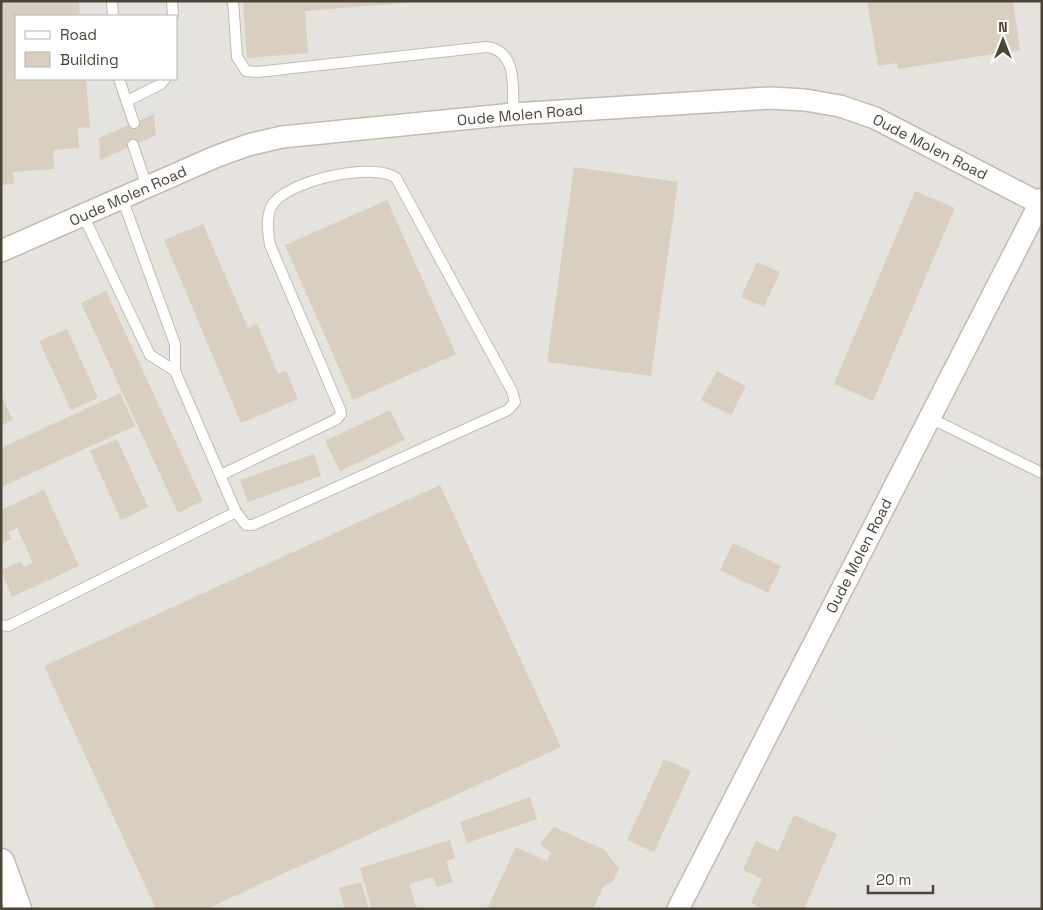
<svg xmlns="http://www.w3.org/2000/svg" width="1043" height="910" font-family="'Space Grotesk',sans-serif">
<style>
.industrial{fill:#e6e2dd;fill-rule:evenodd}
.parking{fill:#e5e3e0}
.building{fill:#d8cfc1}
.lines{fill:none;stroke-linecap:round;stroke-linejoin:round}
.service-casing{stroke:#c2bbae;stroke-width:12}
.minor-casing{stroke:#c2bbae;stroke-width:24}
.tertiary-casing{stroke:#c2bbae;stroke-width:29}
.service{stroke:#fff;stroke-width:10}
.minor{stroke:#fff;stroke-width:21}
.tertiary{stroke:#fff;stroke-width:26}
.labels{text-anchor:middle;stroke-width:4;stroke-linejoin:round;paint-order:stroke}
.street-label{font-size:15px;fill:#4b4439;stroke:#fff}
</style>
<rect width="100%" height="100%" fill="#f6f3ec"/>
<!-- industrial -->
<path class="industrial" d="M1,1H1042V909H18L1,862ZM16,16H176V79H16Z"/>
<!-- parking -->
<path class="parking" d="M84,1H199L205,90L96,139L91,79H176V16H85Z
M959,452L1042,494V909H824L874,805L864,795L887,745L826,716L810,696L912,500Z"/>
<!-- building -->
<path class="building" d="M1,1H79L80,16H16V79H86L90,127L78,128L79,148L53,150L54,169L13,172L14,184L1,185Z
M243,1H404V3L305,11L308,53L247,58Z
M867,1H1013L1020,50L898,69L897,63L878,66Z
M154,114L156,135L100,160L99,138Z
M574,167L678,182L651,376L547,362Z
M915,191L955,208L873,401L834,384Z
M387,200L456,354L353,400L285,245Z
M203,224L248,328L257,324L278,374L286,371L298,399L241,423L164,240Z
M757,262L780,272L764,307L741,297Z
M106,291L203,501L178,513L81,303Z
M67,329L98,398L71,410L39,341Z
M717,371L746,386L731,415L701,400Z
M120,393L135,426L1,487V448Z
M1,395L13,420L1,426Z
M390,410L405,440L340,471L325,441Z
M117,439L148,507L121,520L90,451Z
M314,454L321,476L248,502L240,480Z
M440,485L561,747L206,909H156L44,666Z
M44,490L79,566L12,597L1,570L21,561L24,567L33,563L17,528L8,532L11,539L1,544V510Z
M733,543L781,566L768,593L720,570Z
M664,759L691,771L654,852L627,840Z
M530,797L537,819L467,843L460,822Z
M794,815L837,834L804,909H764L751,903L762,879L743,870L756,841L778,851Z
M554,827L605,850L619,869L613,881L603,887L593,909H487L516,847L547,861L551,853L540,844Z
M450,840L455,858L446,861L453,882L437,887L433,877L409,884L417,909H372L360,868Z
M361,882L369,909H345L339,888Z"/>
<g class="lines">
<!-- service casing -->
<g class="service-casing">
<path id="service" d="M112,1L113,16
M172,1L173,16
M233,1L237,57L246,71L257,72L486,47C518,50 513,89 513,114
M119,79L134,123
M127,101L161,84L165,79
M133,145L147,187
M122,198L175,344V371L236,512L246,525H253L508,410L515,402L512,391L396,178C374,161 283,181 271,207C266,219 268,233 270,245L340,409L341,414L337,419L221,475
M83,215L150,355L175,371
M930,418L1042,473
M1,625L8,626L236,512"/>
</g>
<!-- minor casing -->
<g class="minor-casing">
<path id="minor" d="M1,251L215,157L248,145L282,137L513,114L770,98L805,100L840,106L875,118L1039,203
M678,909L1042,199"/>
</g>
<!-- tertiary casing -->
<g class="tertiary-casing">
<path id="tertiary" d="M1,862L18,909"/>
</g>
<!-- service -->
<use href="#service" class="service"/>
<!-- minor -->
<use href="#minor" class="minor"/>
<!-- tertiary -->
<use href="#tertiary" class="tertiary"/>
</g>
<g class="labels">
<!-- street labels -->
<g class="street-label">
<text transform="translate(520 115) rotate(-5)" y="5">Oude Molen Road</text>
<text transform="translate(930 147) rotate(27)" y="5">Oude Molen Road</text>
<text transform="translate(128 196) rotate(-24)" y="5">Oude Molen Road</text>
<text transform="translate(859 556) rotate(-63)" y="5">Oude Molen Road</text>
</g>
</g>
<!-- border -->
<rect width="1043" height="910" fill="none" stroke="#4b4439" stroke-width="5"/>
<!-- legend -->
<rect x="15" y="15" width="162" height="65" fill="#ffffff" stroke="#b7b4b0"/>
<rect x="25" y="31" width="25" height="8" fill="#ffffff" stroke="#b7b4b0"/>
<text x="60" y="40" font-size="15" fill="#4b4439">Road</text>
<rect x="25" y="52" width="25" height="15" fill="#d8cfc1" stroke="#b7b4b0"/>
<text x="60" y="65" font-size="15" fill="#4b4439">Building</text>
<!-- north arrow -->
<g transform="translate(1003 40)" stroke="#ffffff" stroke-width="4" paint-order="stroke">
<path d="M0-4L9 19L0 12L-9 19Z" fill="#4b4439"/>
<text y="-8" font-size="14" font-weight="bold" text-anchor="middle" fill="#4b4439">N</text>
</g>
<!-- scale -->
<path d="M868 885v8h65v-8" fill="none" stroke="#4b4439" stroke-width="2.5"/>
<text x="876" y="885" font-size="15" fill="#4b4439" stroke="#ffffff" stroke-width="4" paint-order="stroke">20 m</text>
</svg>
